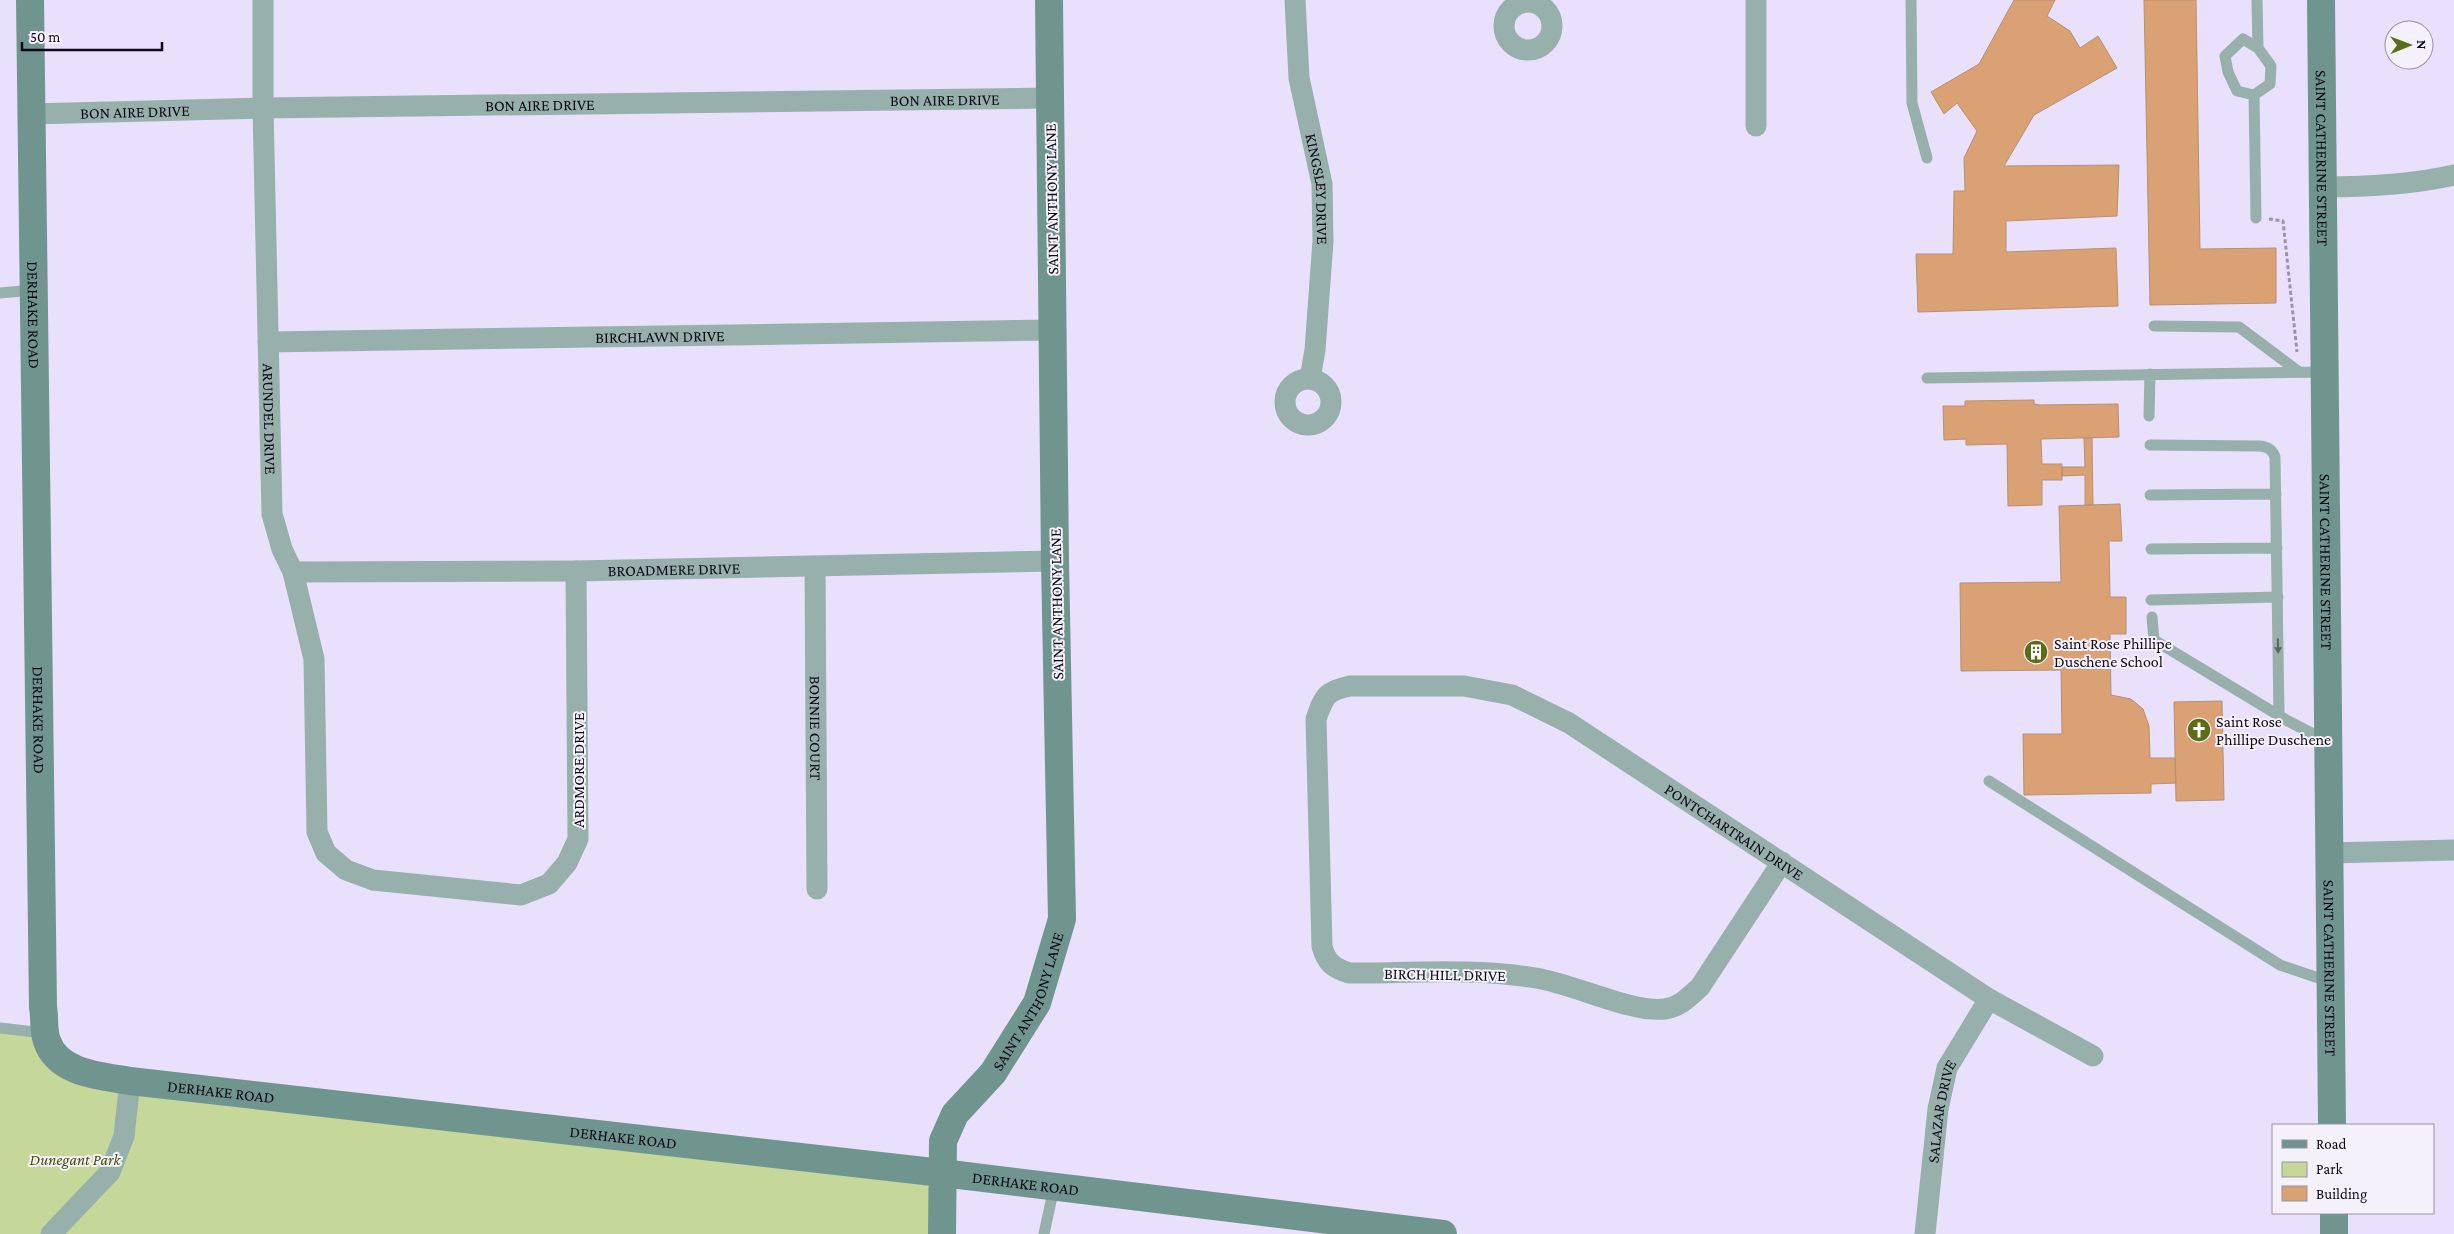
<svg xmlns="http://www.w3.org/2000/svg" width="2454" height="1234" font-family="'Crimson Pro',serif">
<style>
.green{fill:#c5d799}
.building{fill:#daa274;stroke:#b69072}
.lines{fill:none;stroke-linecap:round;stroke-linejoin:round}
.path{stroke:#9b93a9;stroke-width:3;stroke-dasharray:4 2.5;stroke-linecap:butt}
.lane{stroke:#97b0ab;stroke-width:11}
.street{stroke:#97b0ab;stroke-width:21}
.secondary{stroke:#70958e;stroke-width:28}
.oneway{fill:#596568}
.labels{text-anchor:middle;stroke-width:4;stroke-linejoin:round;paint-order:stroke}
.street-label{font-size:16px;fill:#0e0917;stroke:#f4f1fa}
.poi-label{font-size:16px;fill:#0e0917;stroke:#f4f1fa;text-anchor:start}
.park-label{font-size:16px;font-style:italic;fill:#435103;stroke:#f4f1fa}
</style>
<rect width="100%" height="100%" fill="#e9e0fb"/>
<!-- green -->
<path class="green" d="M0,1029L36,1032L47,1063L926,1184L931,1191L932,1234H0Z"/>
<!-- building -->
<path class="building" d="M2014,0H2055L2047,16L2070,31L2080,48L2098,36L2117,68L2034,115L2004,166L2119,165L2117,216L2006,221V252L2116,248L2118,306L1918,312L1916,254H1953L1954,191H1965L1964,158L1977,131L1957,103L1944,114L1931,92L1979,64Z
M2144,0H2196L2200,249L2276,248V303L2150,305Z
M2034,400V404L2040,405L2118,404L2119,437L2041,439L2042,464H2062V480H2042V505L2008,506L2007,444L1966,445V439L1944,440L1943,406H1965V401Z
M2084,438H2092L2093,505H2085V475L2062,476V467H2085Z
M2120,504L2122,541H2109L2110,597H2126V634H2110L2111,695L2131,699L2143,709L2149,726L2150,758H2175L2176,783L2151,784V793L2024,795L2023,734H2062L2061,670L1961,671L1960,583L2061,582L2059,506Z
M2222,701L2224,800L2176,801L2174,702Z"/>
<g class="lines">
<!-- path -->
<path class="path" d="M2269,219L2283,221L2297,352"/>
<!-- lane -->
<path class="lane" d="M1911,0L1912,103L1927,158
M2254,95L2237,91L2228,72L2225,56L2243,39L2258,48
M2256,218L2254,95L2270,84L2271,66L2258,48L2257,0
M0,293L33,290
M2154,326L2239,327L2299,372
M1927,378L2324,372
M2149,416L2150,374
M2150,445L2259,446C2268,447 2272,449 2275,457L2279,715
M2150,495L2276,494
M2151,549L2277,548
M2151,600L2278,597
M2152,617L2154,640L2288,721L2327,741
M1989,781L2280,965L2330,982
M0,1028L44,1033
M1044,1234L1054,1187"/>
<!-- street -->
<g class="street">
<path id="s1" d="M263,0V108L272,514L282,549L293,572L314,659L317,832L326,853L346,870L373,880L521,895L549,884L567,863L578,839L576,571"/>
<path id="s2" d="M1295,0L1299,78L1322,184L1323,241L1315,350L1310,379"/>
<path d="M1756,0V126"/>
<circle cx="1528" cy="26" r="24"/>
<path id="s3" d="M30,114L263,108L1050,98"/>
<path d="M2323,187C2367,187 2411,185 2454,175"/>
<path id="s4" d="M268,342L1052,330"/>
<circle cx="1308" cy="402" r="23"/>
<path id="s5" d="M815,567L817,889"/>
<path id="s6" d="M293,572L576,571L1055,561"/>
<path d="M2328,853L2454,850"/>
<path id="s7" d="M1782,862L1700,987C1690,996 1680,1007 1665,1009C1631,1013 1574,984 1536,978C1475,968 1411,973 1349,973C1333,968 1326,962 1322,946L1316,719C1324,696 1326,691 1350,686H1464L1512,695L1569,723L1989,999L2093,1056"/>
<path d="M51,1234L110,1172L124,1136L130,1081"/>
<path id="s8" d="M1925,1234L1938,1109L1947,1068L1989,999"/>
</g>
<!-- secondary -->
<g class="secondary">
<path id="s9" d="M30,0L43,1007C45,1017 43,1032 47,1041C58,1074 102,1076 130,1081L942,1173L1443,1234"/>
<path id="s10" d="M2321,0L2332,1125"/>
<path d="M2334,1213V1234"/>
<path id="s11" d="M942,1234L943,1141L955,1114L993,1073L1037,1003L1062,919L1055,561L1049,0"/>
</g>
</g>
<!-- one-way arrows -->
<defs><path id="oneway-solid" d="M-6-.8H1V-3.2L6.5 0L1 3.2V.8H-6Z" transform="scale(1.25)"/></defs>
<use class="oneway" href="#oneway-solid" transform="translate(2278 646) rotate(89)"/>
<!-- icons -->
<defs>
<g id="building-disc" transform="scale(1.25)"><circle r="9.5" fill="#5c6d1a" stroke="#f4f1fa"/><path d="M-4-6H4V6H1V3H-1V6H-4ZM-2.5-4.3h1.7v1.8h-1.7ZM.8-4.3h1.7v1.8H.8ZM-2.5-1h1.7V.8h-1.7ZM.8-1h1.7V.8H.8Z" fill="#fff"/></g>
<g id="church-disc" transform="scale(1.25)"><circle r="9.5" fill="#5c6d1a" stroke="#f4f1fa"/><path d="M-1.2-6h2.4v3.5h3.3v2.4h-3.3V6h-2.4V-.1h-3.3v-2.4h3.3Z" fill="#fff"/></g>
</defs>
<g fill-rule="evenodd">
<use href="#building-disc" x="2036" y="652"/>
<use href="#church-disc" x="2199" y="730"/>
</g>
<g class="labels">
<!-- street labels -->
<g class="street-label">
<text dy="6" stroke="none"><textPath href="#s3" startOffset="915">BON AIRE DRIVE</textPath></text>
<text dy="6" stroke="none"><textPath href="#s3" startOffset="510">BON AIRE DRIVE</textPath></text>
<text dy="6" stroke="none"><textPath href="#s3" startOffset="105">BON AIRE DRIVE</textPath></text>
<text dy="6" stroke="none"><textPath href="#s10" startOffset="158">SAINT CATHERINE STREET</textPath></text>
<text dy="6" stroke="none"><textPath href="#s2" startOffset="191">KINGSLEY DRIVE</textPath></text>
<text transform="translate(1051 199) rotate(-91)" y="6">SAINT ANTHONY LANE</text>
<text dy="6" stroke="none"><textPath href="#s9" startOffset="315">DERHAKE ROAD</textPath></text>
<text dy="6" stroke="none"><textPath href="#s4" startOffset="392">BIRCHLAWN DRIVE</textPath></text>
<text dy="6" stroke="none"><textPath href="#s1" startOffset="419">ARUNDEL DRIVE</textPath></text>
<text dy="6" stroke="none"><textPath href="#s10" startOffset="562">SAINT CATHERINE STREET</textPath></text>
<text dy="6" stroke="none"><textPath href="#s6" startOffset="381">BROADMERE DRIVE</textPath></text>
<text transform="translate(1056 604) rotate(-91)" y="6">SAINT ANTHONY LANE</text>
<text dy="6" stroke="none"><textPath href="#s9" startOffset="720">DERHAKE ROAD</textPath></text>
<text dy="6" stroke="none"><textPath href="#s5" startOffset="161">BONNIE COURT</textPath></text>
<text transform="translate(578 770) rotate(-90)" y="6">ARDMORE DRIVE</text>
<text dy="6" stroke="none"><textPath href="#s7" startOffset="1255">PONTCHARTRAIN DRIVE</textPath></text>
<text dy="6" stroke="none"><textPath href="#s10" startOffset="968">SAINT CATHERINE STREET</textPath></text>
<text transform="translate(1445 974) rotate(1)" y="6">BIRCH HILL DRIVE</text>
<text dy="6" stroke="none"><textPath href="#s11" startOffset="259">SAINT ANTHONY LANE</textPath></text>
<text dy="6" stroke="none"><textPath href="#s9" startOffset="1230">DERHAKE ROAD</textPath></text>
<text dy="6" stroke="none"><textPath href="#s8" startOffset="124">SALAZAR DRIVE</textPath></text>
<text dy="6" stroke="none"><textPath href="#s9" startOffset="1635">DERHAKE ROAD</textPath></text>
<text dy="6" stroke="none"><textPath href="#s9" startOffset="2040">DERHAKE ROAD</textPath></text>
</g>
<!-- poi labels -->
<g class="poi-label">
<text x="2054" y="649">Saint Rose Phillipe<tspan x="2054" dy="18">Duschene School</tspan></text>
<text x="2216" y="727">Saint Rose<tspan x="2216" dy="18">Phillipe Duschene</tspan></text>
</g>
<!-- park labels -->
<g class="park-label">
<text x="75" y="1165">Dunegant Park</text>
</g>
</g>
<!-- legend -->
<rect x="2272" y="1124" width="162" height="90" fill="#f4f1fa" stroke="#98949f"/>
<rect x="2282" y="1140" width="25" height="8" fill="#70958e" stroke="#98949f"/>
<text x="2316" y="1149" font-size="15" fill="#0e0917">Road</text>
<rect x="2282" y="1162" width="25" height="15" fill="#c5d799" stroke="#98949f"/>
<text x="2316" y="1174" font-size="15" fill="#0e0917">Park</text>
<rect x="2282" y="1186" width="25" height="15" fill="#daa274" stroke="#98949f"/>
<text x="2316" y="1199" font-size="15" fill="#0e0917">Building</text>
<!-- north arrow -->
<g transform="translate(2409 45) rotate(89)"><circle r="24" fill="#f4f1fa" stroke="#98949f"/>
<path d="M0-4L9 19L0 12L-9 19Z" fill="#5c6d1a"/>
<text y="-8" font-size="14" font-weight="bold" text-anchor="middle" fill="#0e0917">N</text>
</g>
<!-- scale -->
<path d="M22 42v8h140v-8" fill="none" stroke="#0e0917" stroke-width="2.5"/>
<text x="30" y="42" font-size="15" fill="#0e0917" stroke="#f4f1fa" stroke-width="4" paint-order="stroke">50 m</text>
</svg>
